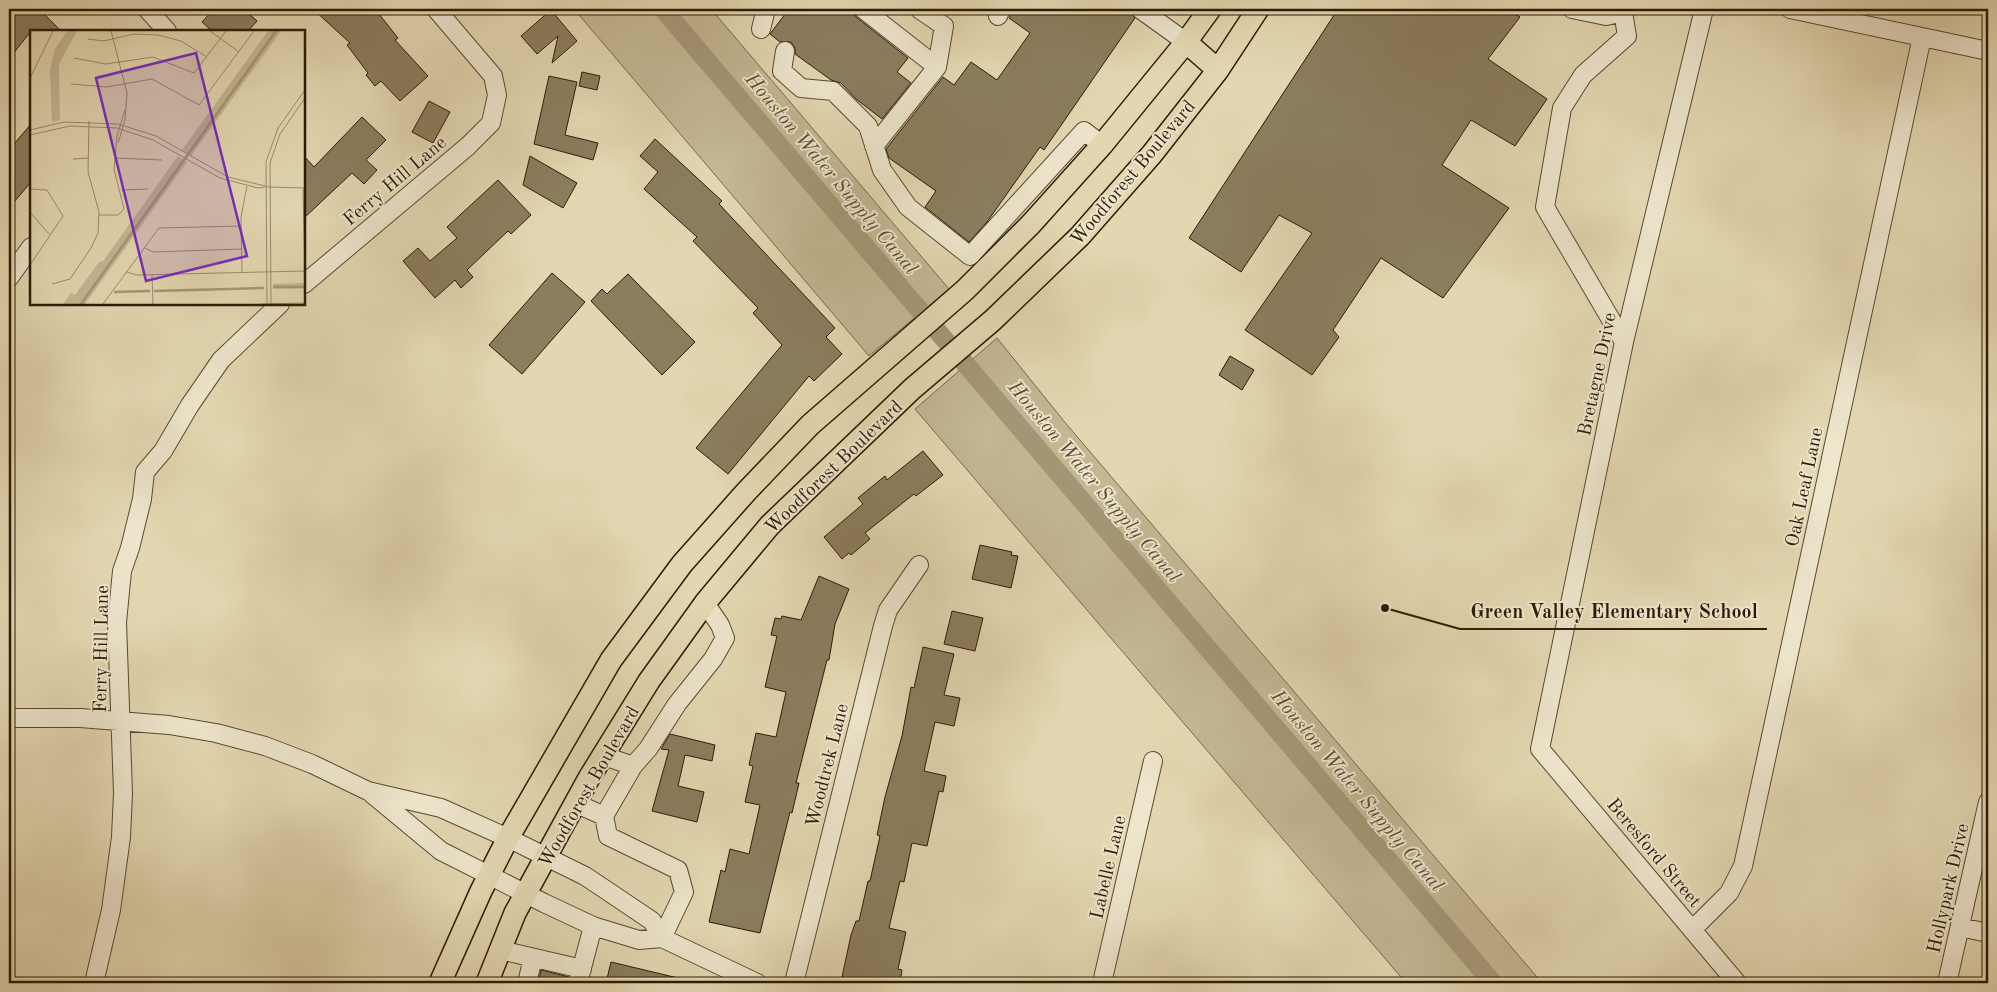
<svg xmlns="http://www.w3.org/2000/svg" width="1997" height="992" font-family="'Old Standard TT',serif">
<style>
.green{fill:#c4b794;stroke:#78694c}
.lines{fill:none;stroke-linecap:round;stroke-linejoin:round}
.canal{stroke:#a59776;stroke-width:19}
.building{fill:#8b7d5e;stroke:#2c1b04}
.minor-casing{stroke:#5a4a2f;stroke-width:20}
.major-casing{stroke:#2c1b04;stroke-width:24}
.minor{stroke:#ede5cc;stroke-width:18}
.major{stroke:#e3d7b1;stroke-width:21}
.labels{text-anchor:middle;stroke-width:4;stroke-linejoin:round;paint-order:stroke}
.street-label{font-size:19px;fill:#2c1b04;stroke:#ede5cc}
.water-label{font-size:20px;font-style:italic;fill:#5c4d32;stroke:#ede5cc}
.inset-river{fill:none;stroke:#a59776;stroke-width:2.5}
.inset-road{fill:none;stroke:#9a8c6c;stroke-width:1}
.view{fill:#7b2cbf;fill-opacity:0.15;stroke:#7b2cbf;stroke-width:2.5}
.inset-edge{fill:none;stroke:#2c1b04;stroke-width:2.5}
.leader{fill:none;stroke:#2c1b04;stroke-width:2}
.callout-dot{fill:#2c1b04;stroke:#ede5cc;stroke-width:2}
.callout-label{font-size:20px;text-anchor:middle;font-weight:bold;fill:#2c1b04;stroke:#ede5cc;stroke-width:4;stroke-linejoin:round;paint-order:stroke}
</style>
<rect width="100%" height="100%" fill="#e3d7b1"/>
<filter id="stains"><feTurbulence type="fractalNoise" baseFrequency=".004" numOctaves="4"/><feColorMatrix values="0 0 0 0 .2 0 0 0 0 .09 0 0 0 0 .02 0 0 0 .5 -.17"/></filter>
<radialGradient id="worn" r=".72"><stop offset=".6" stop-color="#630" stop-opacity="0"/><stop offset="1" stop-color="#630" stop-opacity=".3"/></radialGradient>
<!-- green -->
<path class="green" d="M574,9H711L949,289L869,356Z
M997,338L1063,420L1542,983H1406L915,409Z"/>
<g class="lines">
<!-- canal -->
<path class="canal" d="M663,9L1493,983"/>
</g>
<!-- building -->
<path class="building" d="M14,9H39L61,31H31L9,59V15Z
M214,9H244L257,21L248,31H212L202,22Z
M313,9H375L398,38L395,40L428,76L400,101L381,81L375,86L366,75L368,73L347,45L350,43Z
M789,9H853L856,17L908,58L897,72L911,83L882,119L856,99L841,83L831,80L795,54V48L791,42H780L770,34Z
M1015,9H1129L1135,18L1044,150L1040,147L987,222L969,242L925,207L936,191L889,158L886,149L943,77L954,85L971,62L997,80L1030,33L1009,18Z
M1338,9H1505L1520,17L1488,59L1547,99L1515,146L1471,120L1442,165L1509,208L1443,298L1381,258L1333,330L1339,337L1312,375L1245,330L1312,233L1279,215L1241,272L1189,238Z
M551,10L577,41L552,63L558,36L537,54L521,36Z
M582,72L600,76L597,90L579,86Z
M549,76L577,82L565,135L598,143L593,160L534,144Z
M429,101L450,112L433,143L412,132Z
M362,117L386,140L366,160L377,170L364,184L352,173L304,218V156L314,167Z
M31,124V182L9,208V150Z
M655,139L722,201L719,204L835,328L826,337L842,354L814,381L809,376L728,474L696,448L782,345L753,313L758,308L693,241L697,237L644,189L658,172L640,156Z
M530,156L577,183L563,208L523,185Z
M498,180L531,215L511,234L508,231L467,270L473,277L461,288L455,280L435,298L403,261L418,248L430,261L457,238L447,227Z
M552,273L585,302L522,374L489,345Z
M628,274L695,342L662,375L591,301L602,289L607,294Z
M1230,356L1254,370L1242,390L1219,375Z
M923,451L943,475L916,496L914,494L865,533L870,539L851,555L849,553L842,559L824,537L863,504L858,498L885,476L887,480Z
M980,545L1012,552L1011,555L1018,556L1011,588L972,579Z
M819,576L849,589L835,624L829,660H827L796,783H799L792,813L790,812L760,933L709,922L721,870L725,872L730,849L749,854L760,805L745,802L753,766L749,765L756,733L776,737L786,692L765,687L777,636L771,635L775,618L781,619L782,616L801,620Z
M952,611L983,618L975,651L944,644Z
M923,647L954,654L944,695L960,698L954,726L935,722L924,771L946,776L943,792L939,791L927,846L912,843L904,882L900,881L889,928L906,932L898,969L902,970L900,983H855V980L842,977L851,935L856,921H859L868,881H870L880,836L877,835L885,797L902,736L911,687L914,688Z
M670,734L715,745L712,761L685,755L678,786L704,792L697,822L652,811L669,750L661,749Z
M611,962L678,978L677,983H606Z
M541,970L569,977L568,983H538Z"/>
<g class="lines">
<!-- minor casing -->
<g class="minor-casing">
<path id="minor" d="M147,9L167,31
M863,9L937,67
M1140,9L1186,42
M1572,9L1606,16L1623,12L1625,9
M1704,9L1624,342L1540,749L1737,983
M1790,9L1988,51
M1623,12L1627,36L1583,75L1562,108L1545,207L1624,342
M998,16L1001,9
M761,29L766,9
M785,51L782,71L801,88L833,91L868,126L882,170L908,207L970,256L1084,131L1102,145
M874,146L937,67L944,26L919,9
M9,278L31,247
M304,284L468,146L491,123L497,95L493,76L436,9
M9,718H80L169,725L216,733L265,746L312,764L368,791L441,808L508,838L585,876L609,892L652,921L662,938
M604,753L613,759L633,766
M371,793L441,851L544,903L593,926L639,940L662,938L757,983
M575,803L604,816
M1960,927L1988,933
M1693,929L1729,893L1743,866L1922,37
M662,938L684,892L678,870L608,836L604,816L633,766L648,749L677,704L713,659L725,638L720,625L705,603
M500,950L582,969
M94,983L111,910L121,837L123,793L117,622L122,571L130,548L142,499L145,472L163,451L190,405L221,360L280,304
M527,983L533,958
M578,983L593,926
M794,983L883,626L888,610L919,565
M1102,983L1153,761
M1947,983L1988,802"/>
</g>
<!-- major casing -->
<g class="major-casing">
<path id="major" d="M1186,42L1218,70
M440,983L481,891L508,838L611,660L682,564L746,492L810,425L965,290L1031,224L1102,145L1186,42L1210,9
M487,983L515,913L589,778L649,681L705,603L770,525L912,389L993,320L1080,236L1152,154L1218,70L1258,9"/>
</g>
<!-- minor -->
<use href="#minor" class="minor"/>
<!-- major -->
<use href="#major" class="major"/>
</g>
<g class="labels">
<!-- street labels -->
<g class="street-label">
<text transform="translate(1132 172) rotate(-50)" y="7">Woodforest Boulevard</text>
<text transform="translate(394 180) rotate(-40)" y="7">Ferry Hill Lane</text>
<text transform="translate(1596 374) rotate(-78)" y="7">Bretagne Drive</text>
<text transform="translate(833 466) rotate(-44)" y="7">Woodforest Boulevard</text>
<text transform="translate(1803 487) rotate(-78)" y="7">Oak Leaf Lane</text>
<text transform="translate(100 649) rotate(-89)" y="7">Ferry Hill Lane</text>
<text transform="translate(826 765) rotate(-76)" y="7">Woodtrek Lane</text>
<text transform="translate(588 786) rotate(-60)" y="7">Woodforest Boulevard</text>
<text transform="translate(1655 852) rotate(50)" y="7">Beresford Street</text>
<text transform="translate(1107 867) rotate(-77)" y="7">Labelle Lane</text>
<text transform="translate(1947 888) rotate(-77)" y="7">Hollypark Drive</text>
</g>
<!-- water labels -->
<g class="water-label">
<text transform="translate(832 173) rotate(50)" y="7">Houston Water Supply Canal</text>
<text transform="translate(1095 481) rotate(50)" y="7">Houston Water Supply Canal</text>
<text transform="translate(1358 790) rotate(50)" y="7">Houston Water Supply Canal</text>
</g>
</g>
<!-- overview -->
<g transform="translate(30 30)">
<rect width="275" height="275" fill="#e3d7b1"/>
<path d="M37,1H47L29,34L30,90L22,92L20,40L25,19ZM238,1H251L161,126L152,120ZM148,126L157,132L55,274H33L41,263L45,265L69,232L73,231ZM275,253V258L243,259V254Z" fill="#c4b794"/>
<path class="inset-river" d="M243,257H275M124,261L234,258M84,262L120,261M51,274L246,1"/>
<path class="inset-road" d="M81,1L97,63L95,90L88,113M180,1L209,22M58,9L74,11L103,4L128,5L151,11L177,27M44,28L76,34L123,27L164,43L196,1M0,48L23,1M41,54L77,57L122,49L169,75L224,1M0,100L34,92L88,94L126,106L198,147L239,157L275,158M0,105L40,96L87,98L123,110L190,148L228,158L235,157M85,128L132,130M43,129L59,128M273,158L275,241M0,159L17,160L33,186L0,235M91,160L118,159M0,182L19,204M69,185H88L94,179L84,139L87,106L95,80M115,218L123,222L211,219M97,242L106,245L275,241M212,243L211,187L217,156M122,245L123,274M22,254L40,249L61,218L68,203L69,182L58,142L59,91M73,274L129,198L211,196M231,274L275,273M237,274L236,132L248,98L275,60M241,274L240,133L250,104L275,68"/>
<path class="view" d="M166,23L217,226L116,251L66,48Z"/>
<rect width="275" height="275" class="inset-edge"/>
</g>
<!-- callouts -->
<path class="leader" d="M1385 608L1460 629H1767"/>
<circle class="callout-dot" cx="1385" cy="608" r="5"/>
<g class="callout-label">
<text x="1614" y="618">Green Valley Elementary School</text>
</g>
<!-- margin -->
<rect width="1997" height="992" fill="none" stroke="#e3d7b1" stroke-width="30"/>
<rect x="10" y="10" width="1977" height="972" fill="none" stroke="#2c1b04" stroke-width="2.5"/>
<rect x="15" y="15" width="1967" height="962" fill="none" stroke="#2c1b04"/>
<rect width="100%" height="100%" filter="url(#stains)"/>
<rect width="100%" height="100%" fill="url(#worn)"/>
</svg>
